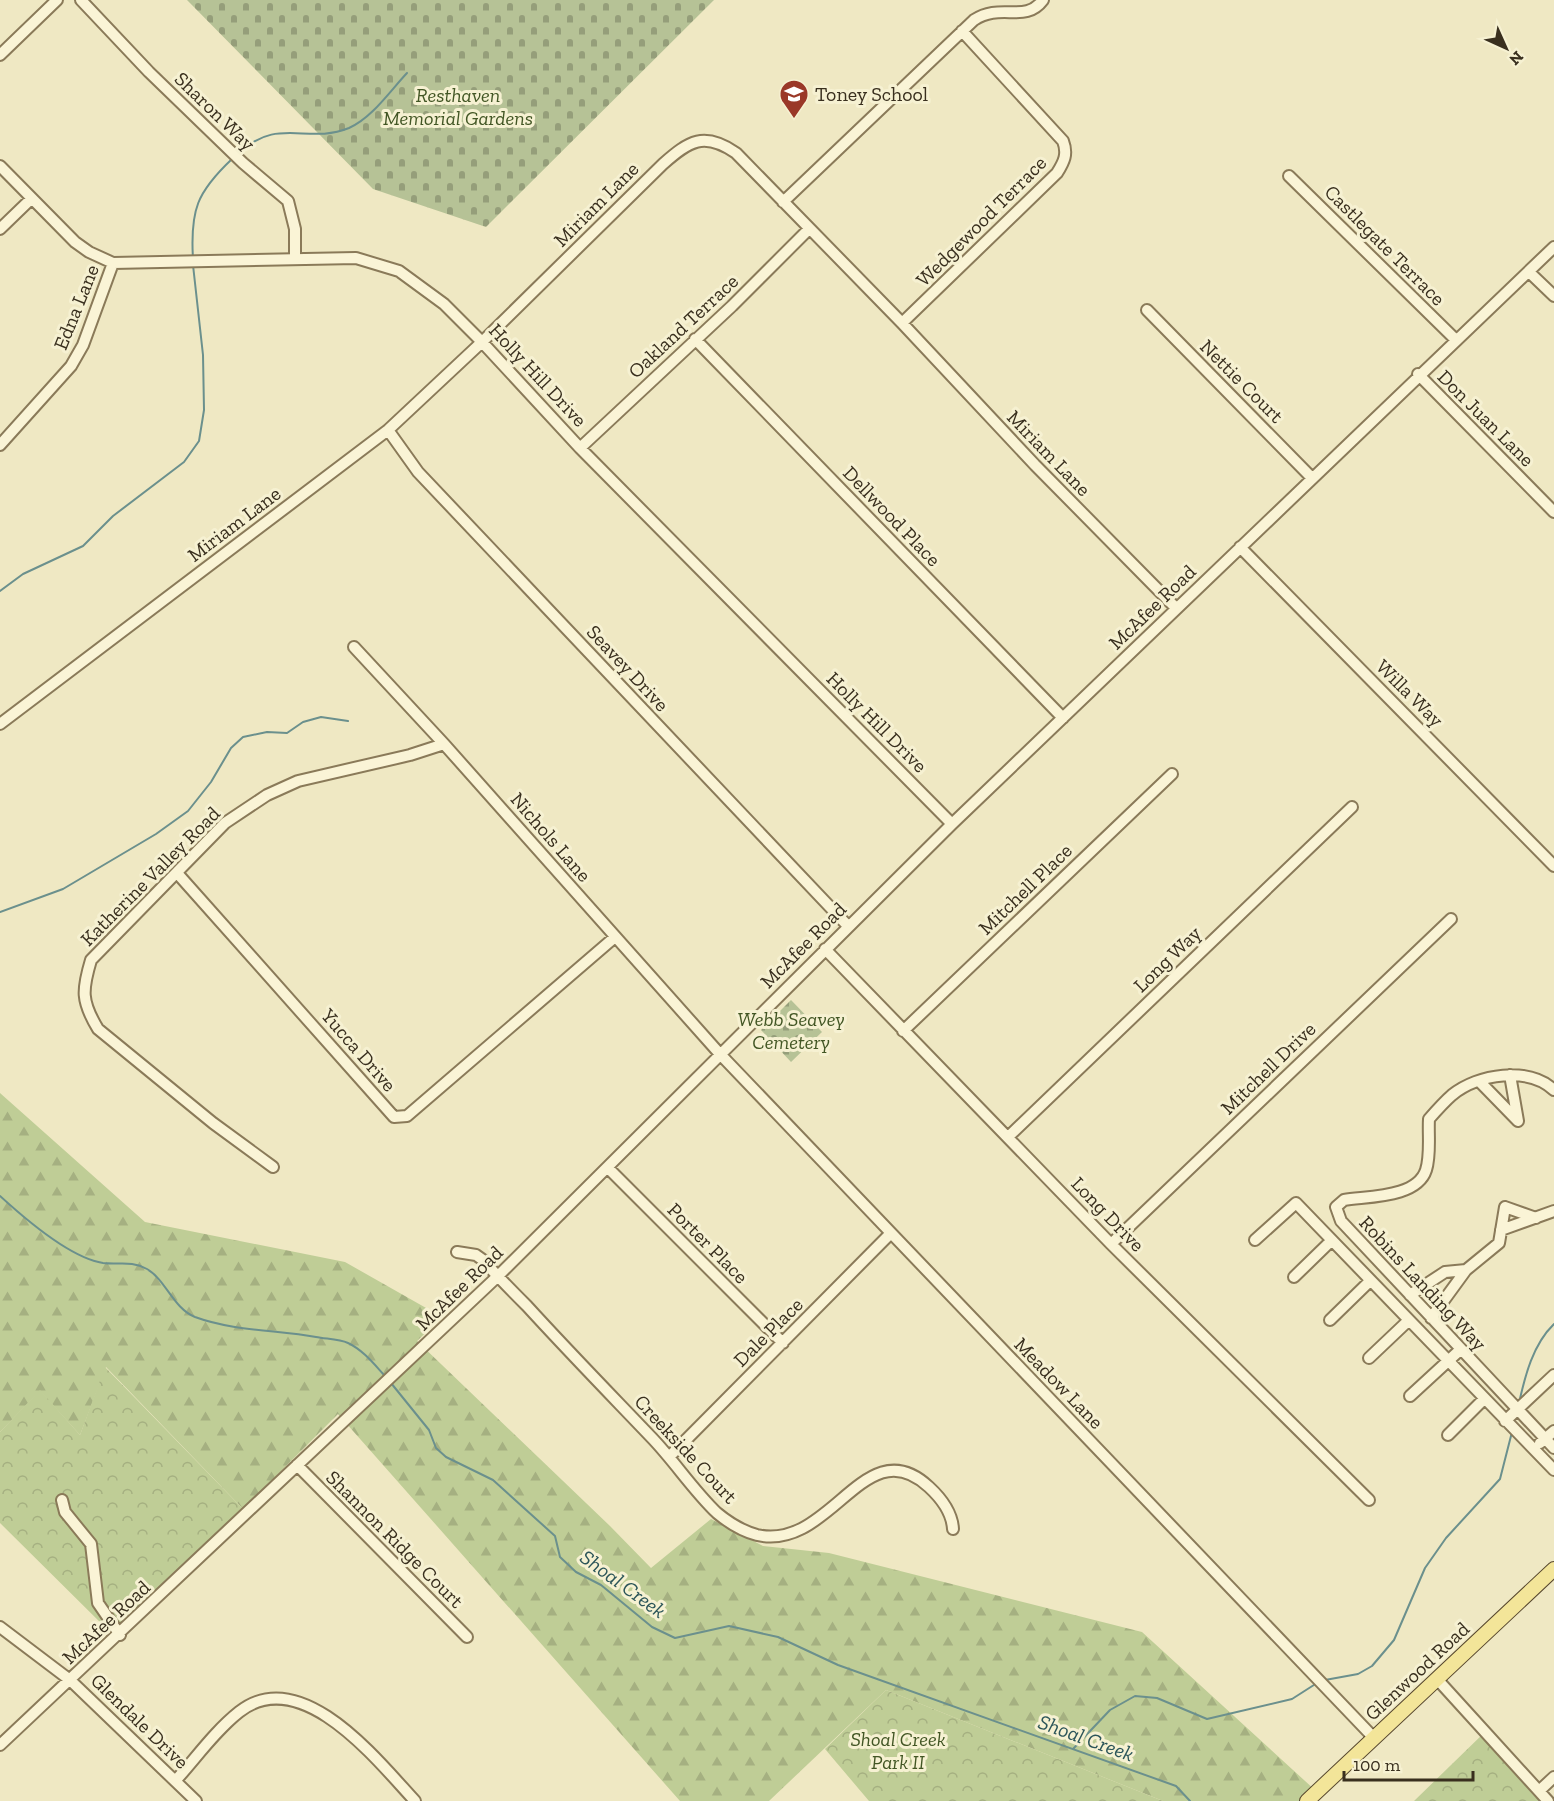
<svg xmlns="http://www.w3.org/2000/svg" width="1554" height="1801" font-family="'Zilla Slab',serif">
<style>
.forest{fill:url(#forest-firs)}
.cemetery{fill:url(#cemetery-stones)}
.park{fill:url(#park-crowns)}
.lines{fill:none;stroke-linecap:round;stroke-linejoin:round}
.stream{stroke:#6b908d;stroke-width:2}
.minor-casing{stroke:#8a7a59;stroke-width:14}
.major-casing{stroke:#57472d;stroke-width:16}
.minor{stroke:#faf4d6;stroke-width:10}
.major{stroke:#f3e599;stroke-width:14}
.labels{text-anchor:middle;stroke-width:6;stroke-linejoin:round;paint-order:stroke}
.poi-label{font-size:20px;fill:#392f1e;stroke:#f6f1d2;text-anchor:start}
.park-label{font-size:20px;font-style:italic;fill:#425624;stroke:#f6f1d2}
.street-label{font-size:20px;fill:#392f1e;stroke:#f6f1d2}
.water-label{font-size:21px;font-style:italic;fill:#2c5559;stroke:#f6f1d2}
</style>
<defs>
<pattern id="forest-firs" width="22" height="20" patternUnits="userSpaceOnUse" patternTransform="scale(1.5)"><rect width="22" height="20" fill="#bfcd96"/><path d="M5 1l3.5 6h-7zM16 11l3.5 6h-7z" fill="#a5b081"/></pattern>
<pattern id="cemetery-stones" width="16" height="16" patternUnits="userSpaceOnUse" patternTransform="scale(1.5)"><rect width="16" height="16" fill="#b6c296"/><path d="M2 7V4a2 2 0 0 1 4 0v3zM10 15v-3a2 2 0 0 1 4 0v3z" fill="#959e7a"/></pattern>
<pattern id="park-crowns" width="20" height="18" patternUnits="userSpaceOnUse" patternTransform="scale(1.5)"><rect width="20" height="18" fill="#bfcd96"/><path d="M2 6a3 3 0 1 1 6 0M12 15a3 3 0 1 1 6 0" fill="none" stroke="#a5b081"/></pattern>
</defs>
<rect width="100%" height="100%" fill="#efe8c3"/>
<!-- forest -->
<path class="forest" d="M0,1093L145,1222L345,1262L442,1317L417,1341L610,1526L651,1568L711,1519L763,1546L829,1553L1142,1632L1316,1791L1305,1801H1163L886,1690L769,1801H680L338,1414L243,1509L106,1367L80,1435L40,1391L0,1432Z"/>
<!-- cemetery -->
<path class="cemetery" d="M187,0H714L486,227L373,189Z
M791,1000L822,1032L791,1062L761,1030Z"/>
<!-- park -->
<path class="park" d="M105,1367L243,1509L113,1635L0,1523V1432L40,1390L80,1435Z
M886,1690L1163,1801H869L825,1749Z
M1486,1731L1553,1801H1414Z"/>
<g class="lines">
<!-- stream -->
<path class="stream" d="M239,153C278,116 307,145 349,128C372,118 390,91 407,73
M193,259C190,210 197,192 232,159
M0,591L23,574L83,546L113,516L184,462L199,441L204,410L203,355L193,265
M0,912L63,889L156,834L188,811L211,782L231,748L243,737L267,732L287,733L303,722L321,717L348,721
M0,1196C24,1218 70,1258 103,1263C119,1265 131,1260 147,1269C166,1280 173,1308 195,1317C233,1331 277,1330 316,1337C326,1339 339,1339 348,1343C363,1350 374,1364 385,1376
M391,1383L429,1430L436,1448L446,1457L493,1480L555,1536L560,1557L576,1572L601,1585L652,1627L675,1638L729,1626L778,1637L838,1665L1176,1786L1190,1801
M1519,1403C1525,1376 1533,1344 1554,1324
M1325,1680L1358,1674L1372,1666L1394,1640L1425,1568L1446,1538L1500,1479L1512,1432
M1073,1749L1110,1710L1135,1696L1157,1698L1207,1719L1292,1699L1317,1683"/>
<!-- minor casing -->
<g class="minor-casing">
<path id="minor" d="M81,0L149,72L243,163L288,201L295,229V258
M0,55L57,0
M0,166L75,242L89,252L113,263L356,258L399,271L444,304L482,342L580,448L952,824
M1289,176L1455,339
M783,202L974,20C1001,2 1025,24 1043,0
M0,229L31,199
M1529,272L1554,296
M1147,310L1311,477
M902,323L1057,173C1064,162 1068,154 1063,141L962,31
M695,339L1063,718
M1418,374L1554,512
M388,430L418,472L848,926
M0,445L71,366L83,345L113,263
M580,448L732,306L809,229
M1240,547L1554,866
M354,647L444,744L719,1053L1374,1738
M0,724L388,430L482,342L663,164C689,141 704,131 736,153L902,323L1035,465L1176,608
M177,873L394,1117L407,1116L615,937
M825,949L1111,1244L1369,1500
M903,1031L1172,774
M1510,1075L1518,1121
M1480,1082L1518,1121
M1554,1090C1528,1066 1478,1074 1452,1095C1444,1102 1436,1111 1429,1119C1428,1134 1431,1155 1426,1170C1417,1198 1368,1196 1344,1200L1336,1207L1341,1221L1554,1448
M1008,1137L1352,807
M273,1167L213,1123L98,1029C81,1001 82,990 91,960L225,823L267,795L298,781L410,755L444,744
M608,1168L783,1343
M1501,1230L1554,1211
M1255,1240L1296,1203L1554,1470
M1111,1244L1451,919
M457,1252L476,1255L483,1260C497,1276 512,1291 527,1306C568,1351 610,1394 652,1438C675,1462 693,1490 717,1513C729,1523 742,1531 757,1535C831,1552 865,1427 929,1487C942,1499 952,1512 953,1529
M1294,1277L1331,1241
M1410,1295L1445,1272L1466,1270
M1431,1318L1466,1270L1499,1243L1505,1207L1536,1218
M1330,1320L1370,1281
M1369,1358L1408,1321
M1410,1396L1460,1350
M1505,1421L1554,1375
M1448,1435L1484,1399
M1540,1443L1554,1431
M670,1456L891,1233
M297,1465L467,1637
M62,1500L65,1512L91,1544L98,1603L120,1635
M0,1627L70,1680L196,1801
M1437,1679L1548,1801
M0,1745L498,1276L952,824L1554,247
M176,1780C196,1758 215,1731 239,1712C301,1663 377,1760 415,1801
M1539,1791L1554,1777"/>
</g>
<!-- major casing -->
<g class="major-casing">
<path id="major" d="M1307,1801L1554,1569"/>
</g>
<!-- minor -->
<use href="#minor" class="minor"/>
<!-- major -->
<use href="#major" class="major"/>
</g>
<!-- icons -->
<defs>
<g id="school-pin" transform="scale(1.5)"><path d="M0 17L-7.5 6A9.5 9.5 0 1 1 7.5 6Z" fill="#9a3828" stroke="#f6f1d2"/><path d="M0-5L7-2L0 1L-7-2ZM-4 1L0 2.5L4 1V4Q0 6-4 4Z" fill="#fff"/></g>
</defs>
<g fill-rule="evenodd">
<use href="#school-pin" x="794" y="94"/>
</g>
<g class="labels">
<!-- poi labels -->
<g class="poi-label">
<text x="815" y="101">Toney School</text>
</g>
<!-- park labels -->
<g class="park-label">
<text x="458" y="102">Resthaven<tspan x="458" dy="23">Memorial Gardens</tspan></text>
<text x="791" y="1026">Webb Seavey<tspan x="791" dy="23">Cemetery</tspan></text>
<text x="898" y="1746">Shoal Creek<tspan x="898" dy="23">Park II</tspan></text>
</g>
<!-- street labels -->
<g class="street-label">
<text transform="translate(215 111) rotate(44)" y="7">Sharon Way</text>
<text transform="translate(596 204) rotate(-45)" y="7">Miriam Lane</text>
<text transform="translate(981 221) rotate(-45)" y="7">Wedgewood Terrace</text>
<text transform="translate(1385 245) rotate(45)" y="7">Castlegate Terrace</text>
<text transform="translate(76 307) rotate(-68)" y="7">Edna Lane</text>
<text transform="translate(683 326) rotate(-43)" y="7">Oakland Terrace</text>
<text transform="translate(538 375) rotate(47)" y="7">Holly Hill Drive</text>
<text transform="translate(1242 381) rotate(45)" y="7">Nettie Court</text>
<text transform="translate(1486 418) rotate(45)" y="7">Don Juan Lane</text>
<text transform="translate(1049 453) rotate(46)" y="7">Miriam Lane</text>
<text transform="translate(892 516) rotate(46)" y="7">Dellwood Place</text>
<text transform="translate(234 524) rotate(-37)" y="7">Miriam Lane</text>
<text transform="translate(1152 607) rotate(-44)" y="7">McAfee Road</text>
<text transform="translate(628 668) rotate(47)" y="7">Seavey Drive</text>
<text transform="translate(1410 693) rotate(45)" y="7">Willa Way</text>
<text transform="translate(877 722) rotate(45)" y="7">Holly Hill Drive</text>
<text transform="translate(551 837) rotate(49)" y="7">Nichols Lane</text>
<text transform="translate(150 876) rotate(-45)" y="7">Katherine Valley Road</text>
<text transform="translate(1025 889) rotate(-44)" y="7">Mitchell Place</text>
<text transform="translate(803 945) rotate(-45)" y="7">McAfee Road</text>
<text transform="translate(1167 959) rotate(-44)" y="7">Long Way</text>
<text transform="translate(359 1050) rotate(49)" y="7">Yucca Drive</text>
<text transform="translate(1268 1068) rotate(-44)" y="7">Mitchell Drive</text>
<text transform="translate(1108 1214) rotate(46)" y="7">Long Drive</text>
<text transform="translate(708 1243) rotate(45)" y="7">Porter Place</text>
<text transform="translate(1423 1283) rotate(47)" y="7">Robins Landing Way</text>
<text transform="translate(459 1288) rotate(-44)" y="7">McAfee Road</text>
<text transform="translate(768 1332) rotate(-45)" y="7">Dale Place</text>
<text transform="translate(1059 1383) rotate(46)" y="7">Meadow Lane</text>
<text transform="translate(686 1449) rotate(47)" y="7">Creekside Court</text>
<text transform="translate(395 1539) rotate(45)" y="7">Shannon Ridge Court</text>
<text transform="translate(106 1622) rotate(-43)" y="7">McAfee Road</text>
<text transform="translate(1417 1671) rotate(-43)" y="7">Glenwood Road</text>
<text transform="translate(140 1721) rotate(44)" y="7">Glendale Drive</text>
</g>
<!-- water labels -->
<g class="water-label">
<text transform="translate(623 1584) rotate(36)" y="7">Shoal Creek</text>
<text transform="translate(1086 1738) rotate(20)" y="7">Shoal Creek</text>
</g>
</g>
<!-- north arrow -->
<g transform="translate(1506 48) rotate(135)" stroke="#f6f1d2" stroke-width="4.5" paint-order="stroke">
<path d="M0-4.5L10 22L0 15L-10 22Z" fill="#392f1e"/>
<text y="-9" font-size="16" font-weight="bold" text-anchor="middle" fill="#392f1e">N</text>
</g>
<!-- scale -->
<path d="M1344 1771v9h129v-9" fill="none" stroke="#392f1e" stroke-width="3"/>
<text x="1353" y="1771" font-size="18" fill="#392f1e" stroke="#f6f1d2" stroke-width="4.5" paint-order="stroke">100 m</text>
</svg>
